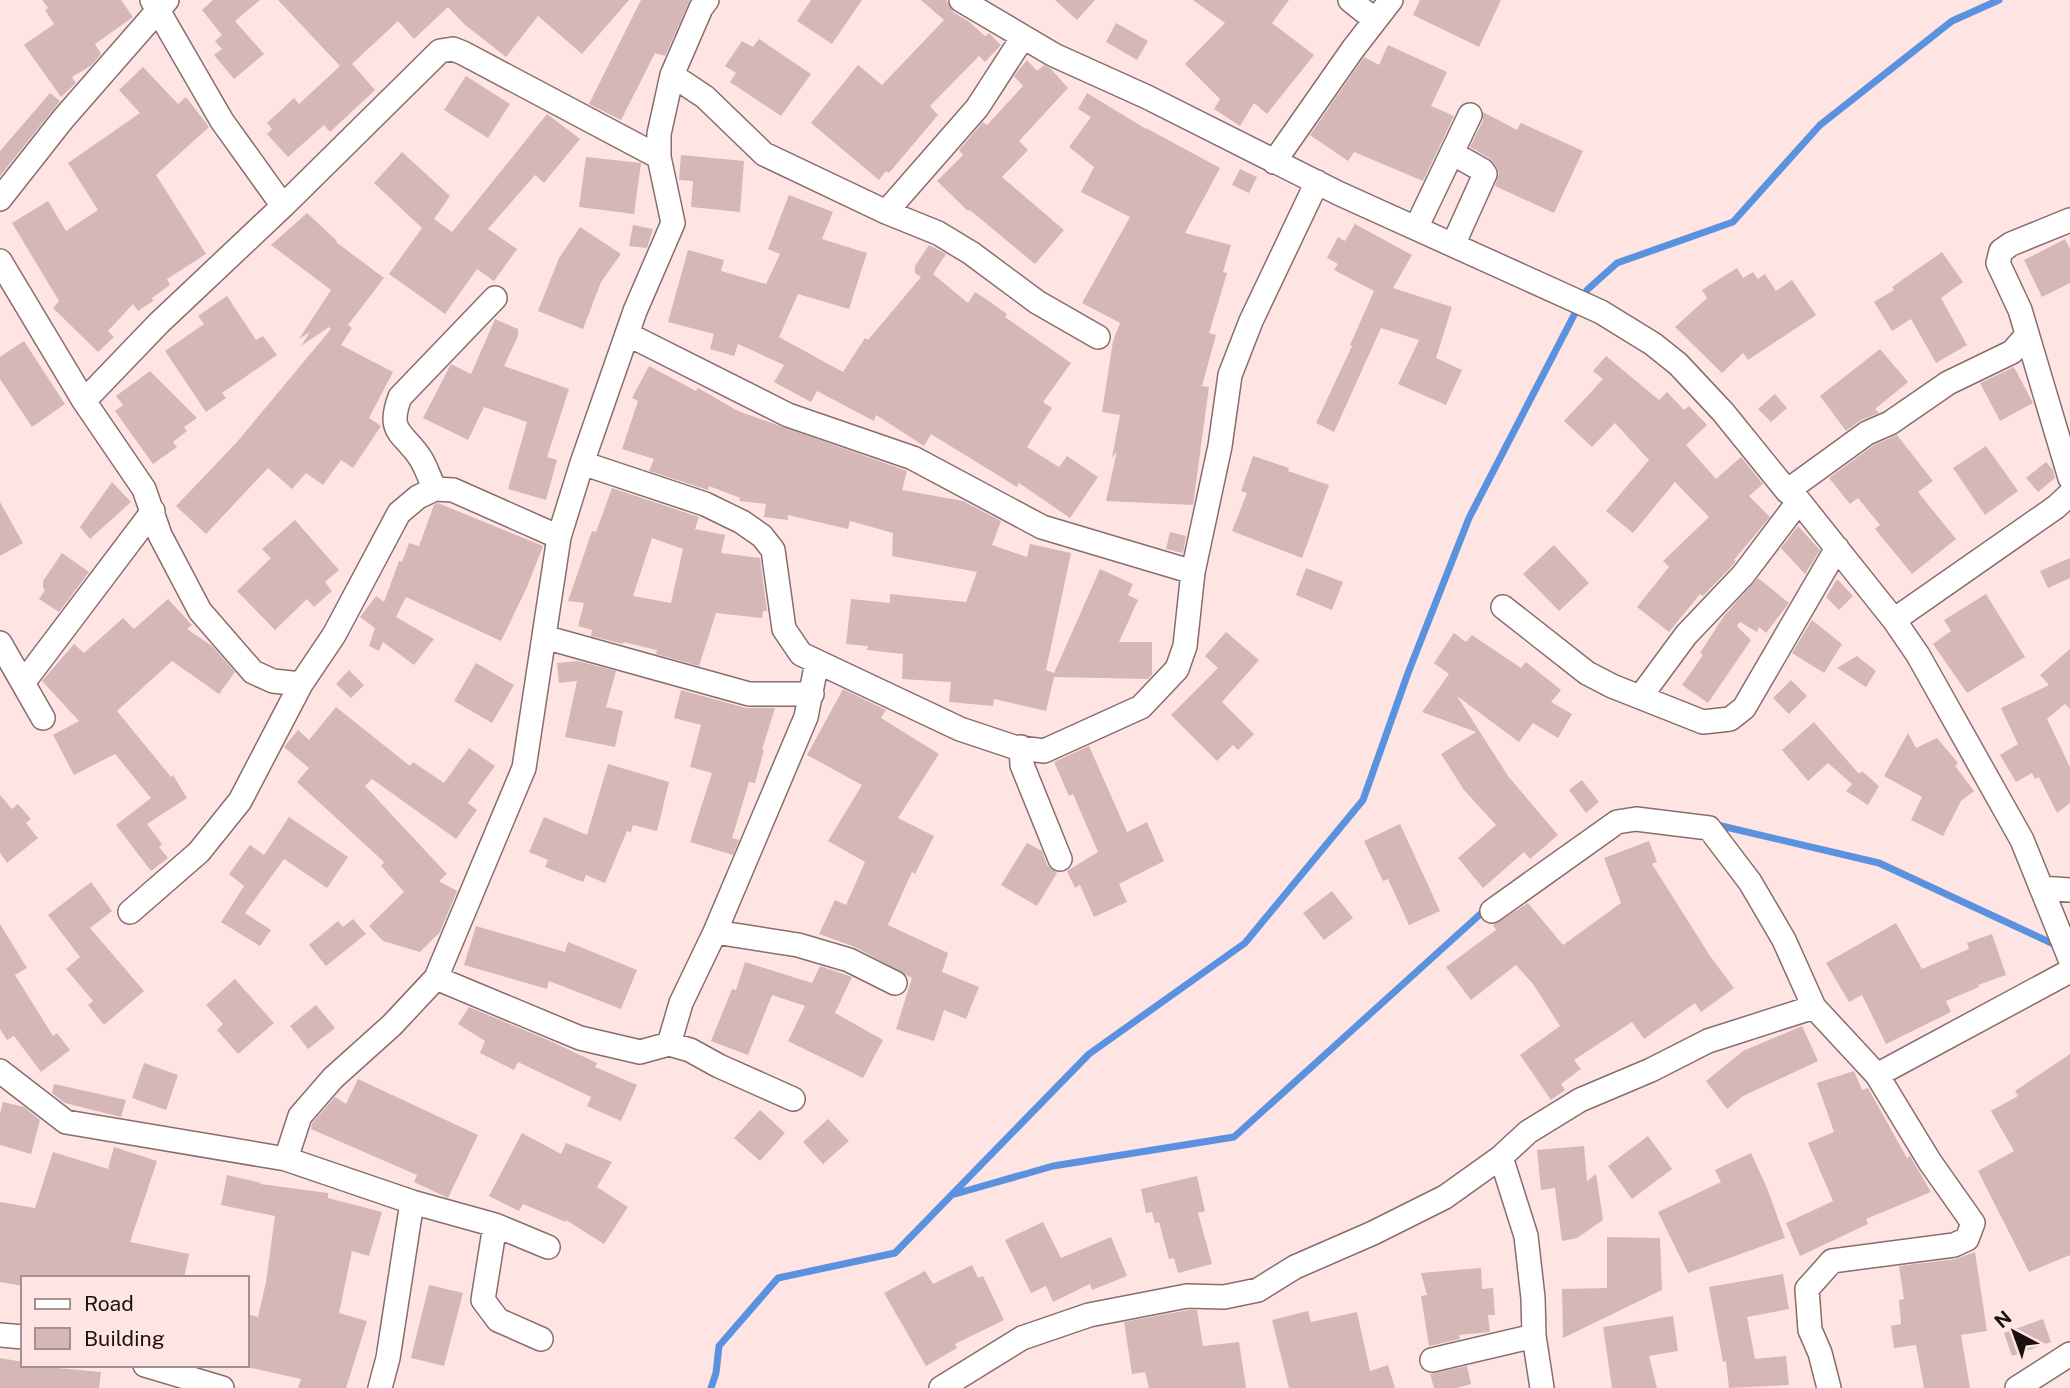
<svg xmlns="http://www.w3.org/2000/svg" width="2070" height="1388" font-family="'Public Sans',sans-serif">
<style>
.lines{fill:none;stroke-linecap:round;stroke-linejoin:round}
.stream{stroke:#5b92df;stroke-width:7}
.building{fill:#d4b7b6;fill-rule:evenodd}
.minor-casing{stroke:#886d6c;stroke-width:26}
.minor{stroke:#fff;stroke-width:23}
</style>
<rect width="100%" height="100%" fill="#fee5e4"/>
<g class="lines">
<!-- stream -->
<path class="stream" d="M1713,824L1879,863L2060,947
M955,1194L1053,1166L1234,1137L1486,909
M711,1388L716,1373L719,1346L778,1278L895,1253L1089,1054L1245,943L1363,800L1408,673L1469,518L1587,290L1617,263L1733,222L1820,125L1952,21L1999,0"/>
</g>
<!-- building -->
<path class="building" d="M42,0H121L133,17L95,44L101,54L92,65L72,77L76,83L61,97L24,45L54,24L45,10L48,8Z
M213,0H260L235,21L264,54L234,79L214,55L222,49L215,41L222,35L202,10Z
M278,0H629L582,54L538,16L506,57L464,24L448,7L414,39L398,21L352,64L375,90L330,132L324,125L288,157L267,134L272,129L267,123L294,98L299,104L340,66Z
M641,0H690L665,56L655,53L621,120L589,104Z
M811,0H862L832,44L797,21Z
M921,0H946L953,12L968,21L985,36L989,33L1001,45L985,62L979,56L930,106L938,115L889,173L886,171L879,180L811,123L858,65L882,85L944,20Z
M1055,0H1095L1077,20Z
M1193,0H1289L1272,23L1314,55L1267,114L1254,103L1240,126L1214,109L1220,99L1185,64L1225,23Z
M1420,0H1501L1479,47L1413,15Z
M1116,23L1148,41L1137,60L1106,42Z
M759,39L811,74L781,116L730,82L736,73L725,66L742,41L753,47Z
M1388,45L1447,72L1431,106L1454,116L1423,181L1354,152L1348,161L1310,135L1364,57L1379,65Z
M1027,60L1037,71L1044,65L1051,69L1068,88L1019,141L1028,150L1002,177L1064,230L1035,264L970,210L968,211L937,181L963,155L959,150L983,122L987,125L1023,86L1014,76Z
M143,67L178,104L186,97L209,127L156,175L206,254L167,279L170,285L152,298L153,301L138,311L133,304L108,331L114,337L98,352L53,308L59,301L12,223L48,201L66,231L98,210L68,163L140,113L119,90Z
M466,76L510,104L488,138L444,110Z
M50,93L60,101L0,176V151Z
M1087,93L1146,129V128L1220,168L1185,233L1231,245L1223,272L1227,273L1209,333L1216,335L1202,386L1209,387L1193,505L1106,501L1117,451L1112,458L1120,415L1102,412L1113,341L1120,323L1082,303L1130,217L1081,192L1094,167L1069,147L1091,117L1078,109Z
M1483,112L1517,130L1521,123L1583,151L1554,213L1495,186L1499,173L1496,166L1489,158L1470,147L1483,121Z
M547,114L580,139L544,183L535,175L488,229L517,249L494,281L477,269L445,314L389,274L422,228L374,183L402,152L450,196L434,219L452,232Z
M681,155L744,161L740,212L691,207L693,181L679,180Z
M586,157L641,163L634,214L579,207Z
M1240,169L1257,177L1249,193L1232,185Z
M789,195L833,212L822,239L867,253L849,309L798,294L779,337L843,372L865,338L868,340L921,277L915,273V266L929,245L946,254L933,274L968,303L975,292L986,299L1007,314L1005,317L1071,363L1043,402L1052,408L1027,447L1059,467L1067,456L1098,477L1070,518L1019,483L1017,487L931,434L924,446L876,415L874,421L817,391L811,402L774,382L784,365L738,344L734,356L710,349L714,334L668,322L688,250L724,260L721,271L766,284L780,254L768,249Z
M307,213L337,241L336,242L384,278L348,325L352,328L341,345L393,372L369,418L381,426L353,468L341,460L323,485L306,473L292,489L268,468L206,534L176,506L237,442L331,329L329,327L301,346L310,332L299,339L331,290L271,245Z
M1355,224L1412,255L1393,288L1452,307L1436,358L1462,370L1446,405L1398,384L1419,340L1381,328L1334,432L1316,423L1352,346L1350,345L1374,291L1334,270L1338,264L1327,258L1338,237L1345,241Z
M633,225L653,229L647,248L629,246Z
M580,227L621,254L601,282L583,329L538,311L559,258Z
M2065,239L2070,249V283L2042,297L2024,260Z
M1942,252L1963,282L1941,298L1967,345L1936,363L1911,319L1892,331L1874,302L1894,290L1892,287Z
M1737,268L1743,278L1753,272L1758,279L1765,274L1776,291L1792,280L1816,315L1748,360L1743,353L1722,373L1675,327L1707,298L1702,290Z
M227,296L256,340L263,336L277,355L222,393L226,398L206,412L165,351L204,324L198,316Z
M495,319L518,329V336L504,366L569,389L547,457L557,460L546,500L508,489L527,422L484,407L468,440L423,418L451,364L471,374Z
M24,341L65,404L32,427L0,379V357Z
M1880,349L1908,382L1875,409L1879,413L1861,420L1846,431L1820,396Z
M1606,356L1659,400L1667,392L1684,410L1689,406L1707,425L1686,445L1716,479L1741,457L1763,484L1749,496L1770,517L1734,560L1736,561L1732,566L1703,596L1700,594L1669,632L1637,607L1669,567L1663,561L1709,517L1675,482L1633,533L1606,511L1649,460L1615,423L1592,447L1564,421L1603,379L1593,371Z
M649,366L696,391L698,388L738,411L907,471L902,490L963,501L1001,521L992,545L1027,557L1030,544L1071,553L1046,670L1054,673L1100,569L1133,584L1128,595L1138,600L1119,642H1152V675L1148,679L1054,677L1046,711L994,699L993,706L949,702L951,682L902,679L903,654L867,650L868,646L846,644L851,599L890,603V594L966,602L977,572L892,556L893,533L850,521L848,529L788,515V520L764,517L766,504L739,501L740,498L709,486L708,490L649,471L654,459L622,449L638,401L632,398Z
M2014,367L2033,403L2000,421L1980,383Z
M150,371L197,418L184,427L187,431L173,442L177,447L153,464L115,411L123,405L116,396Z
M1775,394L1787,408L1771,422L1758,409Z
M1897,435L1933,481L1918,492L1956,539L1912,574L1875,529L1880,525L1858,498L1850,504L1829,478L1874,445Z
M1986,446L2018,491L1985,515L1953,468Z
M1253,456L1289,468L1288,471L1329,485L1302,558L1232,531L1247,493L1241,491Z
M2046,462L2053,470L2055,478L2038,492L2026,478Z
M112,482L131,502L90,539L80,527Z
M612,488L699,517L695,529L725,535L721,553L760,558L767,611H763L762,618L716,613L699,666L656,654L657,650L623,642V644L591,636L592,630L578,626L584,603L568,601L592,531L596,532ZM652,538L683,549L671,603L633,596Z
M0,502L23,543L0,556Z
M438,503L543,546L527,587L501,641L406,597L396,617L434,639L414,665L383,642L379,651L369,646L375,628L360,617L376,596L384,602L399,561L402,562L409,543L419,546L434,505Z
M295,520L339,570L325,582L332,591L314,607L307,599L275,630L237,591L271,558L262,549Z
M1798,526L1820,550L1805,574L1781,548Z
M1170,532L1186,536L1183,553L1166,549Z
M1554,545L1589,583L1559,611L1523,574Z
M62,553L89,572L59,612L39,599L45,590L43,588V581Z
M2070,558V578L2048,588L2040,571Z
M1306,568L1343,582L1332,610L1296,595Z
M1758,578L1789,603L1766,633L1759,627L1757,632L1740,622L1737,626L1751,640L1708,703L1682,685L1703,655L1700,653L1724,616Z
M1837,579L1853,596L1839,610L1826,597Z
M1986,594L2025,657L1967,693L1933,644L1951,631L1944,620Z
M168,599L192,625L187,629L212,646L235,672L219,694L172,661L117,711L171,777L173,775L187,798L147,824L162,844L159,847L168,858L151,871L116,825L151,798L115,754L74,775L53,735L79,721L42,681L74,644L84,653L123,618L134,629Z
M1812,620L1842,644L1824,673L1792,653Z
M1226,632L1259,660L1222,702L1254,734L1238,750L1233,745L1217,761L1171,715L1218,668L1205,656Z
M1454,633L1466,642L1472,635L1521,668L1526,662L1561,690L1551,702L1572,714L1558,738L1533,723L1519,742L1457,696L1508,776L1558,835L1530,859L1524,852L1483,888L1458,858L1496,825L1464,790L1441,754L1476,732L1422,712L1449,674L1434,663Z
M2070,649V709L2065,704L2047,719L2070,767V803L2057,813L2039,777L2035,779L2032,773L2016,782L2000,755L2018,744L2001,708L2049,685L2040,675Z
M1857,656L1876,671L1866,687L1837,668Z
M578,661L616,671L606,707L623,711L615,747L565,737L577,681L559,683L557,663Z
M476,663L514,685L492,723L454,701Z
M349,670L364,685L351,698L336,684Z
M1791,680L1807,696L1789,714L1773,698Z
M843,689L886,710L881,718L939,754L898,818L934,836L915,874L912,872L888,925L948,953L942,972L979,987L966,1019L944,1010L934,1041L896,1029L912,978L855,947L819,934L835,900L846,905L865,862L828,841L862,785L807,755Z
M681,690L746,708H775L762,750H764L755,783L749,782L732,838L739,840L733,855L690,842L712,773L690,767L701,725L674,718Z
M336,707L410,766L413,762L444,783L469,748L495,766L468,803L477,810L456,839L372,779L365,786L447,874L439,881L457,891L440,932L420,952L383,941L369,926L404,892L381,866L384,862L297,782L309,768L284,747L298,730L309,740Z
M1814,722L1859,774L1862,771L1879,786L1868,805L1846,791L1852,784L1828,763L1808,781L1782,750Z
M1908,733L1916,748L1937,738L1958,763L1955,766L1974,791L1961,801L1943,836L1911,820L1922,797L1884,776Z
M1089,746L1127,832L1147,822L1164,861L1119,884L1127,902L1094,917L1080,885L1075,888L1067,871L1098,852L1073,794L1069,796L1054,762Z
M608,764L669,782L657,831L633,825L631,832L627,831L605,883L586,875L583,882L545,867L548,860L529,852L544,817L587,835Z
M1582,780L1599,802L1586,813L1569,790Z
M0,795L12,809L18,804L31,819L26,823L38,838L7,863L0,853Z
M289,817L348,857L327,888L284,859L245,913L271,930L260,946L221,922L244,886L229,874L250,845L264,855Z
M1400,824L1440,911L1409,925L1388,879L1383,881L1364,841Z
M1649,841L1657,862L1652,864L1710,956L1734,988L1701,1012L1695,1003L1644,1039L1632,1022L1574,1060L1581,1069L1561,1084L1565,1090L1551,1100L1520,1055L1560,1026L1533,984L1516,965L1471,1000L1446,967L1496,930L1493,925L1528,903L1563,945L1621,903L1604,858Z
M1027,843L1042,851L1047,865L1057,873L1037,906L1001,885Z
M91,882L112,911L90,928L144,991L104,1025L88,1005L93,1001L66,969L80,957L48,915Z
M1332,891L1353,918L1324,940L1303,913Z
M353,919L366,934L326,966L309,945L338,921L343,927Z
M1896,923L1922,969L1969,949L1967,943L1992,934L2006,975L1978,985L1979,987L1946,1001L1951,1012L1886,1044L1862,995L1849,1002L1826,963Z
M0,924L27,968L15,975L53,1036L57,1033L70,1050L41,1072L14,1036L7,1040L0,1029Z
M476,926L565,952L568,942L637,970L621,1009L549,981L547,989L464,965Z
M745,962L812,983L820,966L852,977L835,1013L883,1040L863,1078L788,1041L805,1006L772,995L748,1055L711,1041L732,989L736,990Z
M235,979L274,1023L238,1054L217,1030L223,1024L206,1005Z
M316,1005L335,1028L308,1049L290,1026Z
M469,1007L548,1040L597,1063L595,1067L637,1085L621,1121L587,1106L591,1097L518,1062L514,1070L480,1053L485,1041L458,1024Z
M1802,1026L1818,1061L1743,1096L1727,1109L1706,1081L1743,1051Z
M2070,1054V1255L2029,1272L1978,1171L2014,1151L1991,1111L2018,1096L2015,1091Z
M144,1063L178,1075L166,1110L132,1098Z
M1854,1071L1862,1090L1868,1088L1907,1158L1910,1156L1931,1192L1866,1219L1868,1224L1800,1256L1786,1223L1833,1201L1808,1143L1834,1132L1817,1083Z
M358,1079L478,1135L448,1198L414,1182L417,1175L311,1129L312,1123L335,1097L346,1104Z
M54,1084L126,1100L121,1117L65,1103L52,1093Z
M3,1102L24,1107L40,1120L31,1154L0,1145V1114Z
M760,1110L785,1133L760,1161L734,1138Z
M828,1119L849,1141L823,1164L803,1142Z
M522,1133L561,1154L566,1143L612,1162L597,1187L628,1207L604,1244L566,1220V1222L523,1204L519,1211L489,1196Z
M1648,1136L1672,1169L1632,1199L1608,1166Z
M1584,1146L1587,1181L1596,1174L1603,1220L1577,1238L1562,1241L1555,1188L1541,1190L1537,1150Z
M114,1147L157,1161L130,1242L189,1254L184,1278H23V1286L0,1282V1202L35,1208L53,1152L108,1169Z
M1751,1153L1767,1188L1785,1238L1688,1273L1658,1212L1721,1182L1715,1170Z
M227,1175L261,1183L260,1184L328,1193V1198L382,1212L369,1256L352,1251L339,1313L367,1321L346,1388H298L301,1379L247,1367V1314L258,1317L266,1282L275,1216L221,1205Z
M1197,1176L1205,1211L1198,1213L1212,1264L1178,1273L1174,1258L1169,1259L1159,1222L1155,1223L1152,1212L1146,1213L1141,1189Z
M1043,1222L1061,1258L1111,1237L1127,1276L1092,1290L1090,1284L1053,1302L1046,1286L1031,1293L1005,1240Z
M1607,1237L1660,1238L1662,1290L1563,1338L1562,1289L1607,1288Z
M1975,1252L1987,1331L1961,1335L1970,1388H1924L1916,1345L1894,1348L1891,1326L1901,1324L1899,1300L1904,1299L1899,1266L1956,1259Z
M972,1265L978,1278L983,1276L1004,1320L955,1344L957,1348L926,1366L884,1293L925,1271L933,1284Z
M1481,1268L1482,1289L1493,1288L1495,1315H1488L1490,1332L1459,1335L1460,1339L1429,1346L1421,1296L1427,1295L1421,1273Z
M1783,1274L1789,1309L1747,1317L1755,1359L1786,1356L1789,1385L1729,1388L1726,1361L1723,1362L1709,1287Z
M429,1285L463,1293L444,1366L411,1358Z
M1188,1310H1197L1203,1346L1239,1342L1246,1388H1149L1145,1372L1132,1374L1124,1322Z
M1308,1311L1311,1322L1357,1312L1370,1371L1388,1365L1395,1388H1289L1272,1320Z
M1673,1316L1678,1351L1649,1356L1657,1388H1612L1603,1327Z
M2043,1319L2051,1342L2012,1356L2004,1333Z
M0,1358L23,1362V1365L101,1372L99,1388H0Z
M1467,1366L1471,1384L1457,1388H1434L1430,1374Z"/>
<g class="lines">
<!-- minor casing -->
<g class="minor-casing">
<path id="minor" d="M152,0L222,121L283,206
M961,0L1054,55L1147,97L1338,193L1601,312L1653,344L1678,364L1723,412L1787,491L1799,501L1894,620L1918,655L2022,840L2070,959
M1350,0L1375,20
M672,75L705,97L764,154L886,212L938,233L971,253L1037,302L1098,337
M1452,153L1482,170L1485,174L1453,245
M1274,162L1353,49L1391,0
M0,199L63,119L167,0
M886,212L977,108L1023,37
M2070,220L2011,244L2001,251L1998,263L2020,310L2070,478
M1416,228L1470,115
M0,261L84,401L144,489L160,535L200,611L253,672L273,681L301,684
M627,334L788,415L913,458L1042,527L1193,572
M84,401L159,323L283,206L440,51L453,49L463,53L659,157
M582,463L705,504L742,522L762,536L773,550L784,629L801,654L960,729L1014,747L1044,751L1141,707L1177,669L1185,646L1193,572L1220,446L1230,375L1251,321L1317,182
M435,489C430,480 427,469 421,459C404,432 386,434 400,397L495,298
M1787,491L1867,433L1890,423L1948,383L2012,352L2027,335
M1503,607L1587,673L1612,686L1703,722L1730,719L1744,708L1837,548
M1894,620L2056,507L2070,494
M544,637L749,694H812
M0,643L43,718
M23,683L153,511
M1641,696L1686,635L1743,575L1799,501
M1021,747L1022,765L1060,859
M2041,888L2070,890
M1492,911L1617,822L1636,819L1709,828L1750,882L1784,940L1814,1007L1877,1075L1930,1162L1973,1223L1967,1239L1954,1245L1832,1261L1807,1289L1810,1330L1820,1353L1829,1388
M130,912L199,852L240,801L301,684L334,635L399,513L418,497L435,489L453,490L559,537
M715,932L798,945L849,960L895,983
M436,978L580,1038L640,1052L669,1044
M0,1071L66,1122L286,1159L412,1202L495,1225L548,1247
M1877,1075L2070,971
M793,1099L719,1066L690,1050L669,1044L681,1003L715,932L806,717L817,662
M1501,1157L1526,1236L1533,1298L1534,1336L1542,1388
M286,1159L300,1116L333,1078L392,1025L436,978L524,768L559,537L582,463L635,311L673,223L659,157V134L672,75L701,8L707,0
M495,1225L483,1300L498,1320L541,1339
M0,1335L23,1337
M1432,1360L1534,1336
M145,1365L222,1388
M380,1388L388,1358L412,1202
M941,1388L1022,1338L1089,1315L1187,1296L1224,1297L1258,1290L1295,1267L1373,1233L1445,1197L1501,1157L1528,1132L1580,1100L1651,1070L1708,1041L1814,1007
M2017,1388L2070,1354"/>
</g>
<!-- minor -->
<use href="#minor" class="minor"/>
</g>
<!-- legend -->
<rect x="21" y="1276" width="228" height="91" fill="#fee5e4" stroke="#a3908f" stroke-width="2"/>
<rect x="35" y="1299" width="35" height="10" fill="#ffffff" stroke="#a3908f" stroke-width="2"/>
<text x="84" y="1311" font-size="21" fill="#1a1010">Road</text>
<rect x="35" y="1328" width="35" height="21" fill="#d4b7b6" stroke="#a3908f" stroke-width="2"/>
<text x="84" y="1346" font-size="21" fill="#1a1010">Building</text>
<!-- north arrow -->
<g transform="translate(2014 1332) rotate(319)" stroke="#fee5e4" stroke-width="5" paint-order="stroke">
<path d="M0-5L12 26L0 18L-12 26Z" fill="#1a1010"/>
<text y="-10" font-size="19" font-weight="bold" text-anchor="middle" fill="#1a1010">N</text>
</g>
</svg>
